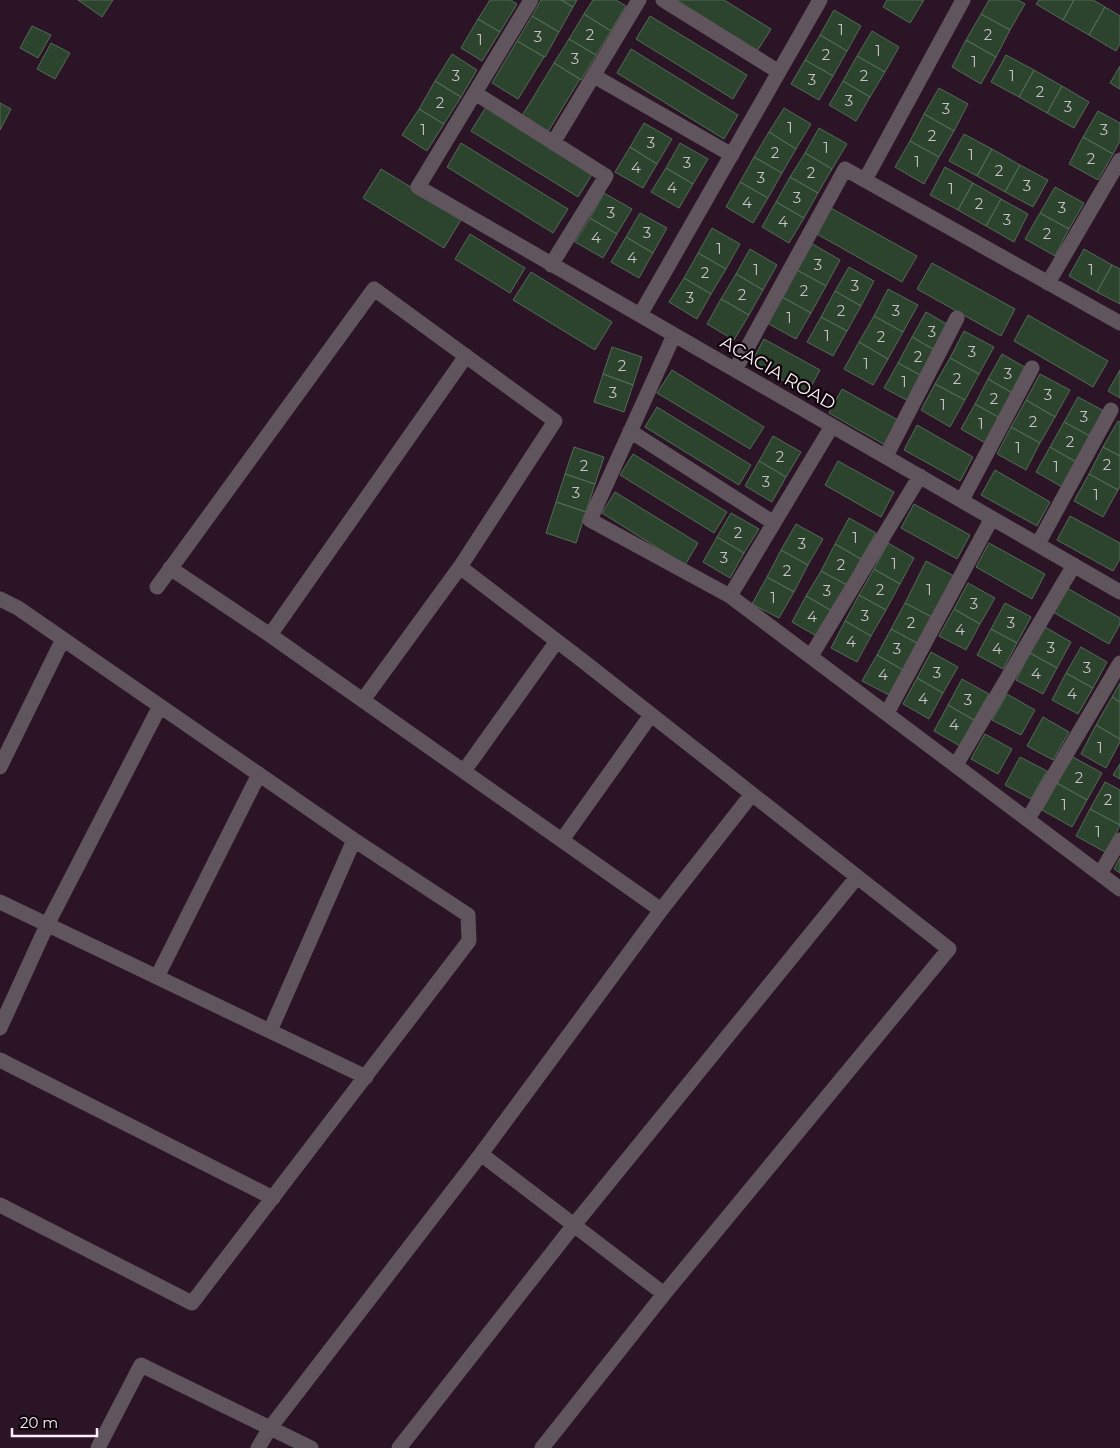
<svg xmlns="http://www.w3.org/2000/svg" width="1120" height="1448" font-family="Montserrat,sans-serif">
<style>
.building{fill:#2c432e;stroke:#536c56}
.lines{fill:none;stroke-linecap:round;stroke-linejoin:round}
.minor{stroke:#60545d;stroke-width:15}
.labels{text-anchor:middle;stroke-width:4.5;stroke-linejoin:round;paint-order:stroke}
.number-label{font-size:15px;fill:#c9c2c6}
.street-label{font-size:18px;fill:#fdedf8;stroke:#0d040a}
</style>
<rect width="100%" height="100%" fill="#2a1425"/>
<!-- building -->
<path class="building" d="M78,0H113L102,17Z
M490,0H511L517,4L500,32L478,19Z
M541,0H561L573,7L559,32L532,16Z
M561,0H577L573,7Z
M593,0H616L626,6L611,31L584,14Z
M672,0H724L771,29L756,53Z
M887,0H924L910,23L883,7Z
M989,0H1018L1025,4L1010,30L981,14Z
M1039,0H1074L1063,20L1036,4Z
M1074,0H1093L1105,7L1089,35L1063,20Z
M1105,7L1120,16V44L1116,51L1089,35Z
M834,10L861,26L847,51L820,35Z
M584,14L611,31L596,55L569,39Z
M981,14L1010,30L996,57L966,40Z
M532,16L559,32L545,57L517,41Z
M650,16L747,75L733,99L636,39Z
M478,19L500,32L482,61L461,48Z
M32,26L51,35L38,58L20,48Z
M872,31L899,47L885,72L857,56Z
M820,35L847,51L833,76L805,60Z
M569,39L596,55L581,80L554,63Z
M966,40L996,57L981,84L952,67Z
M517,41L544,57L518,99L492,83Z
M51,43L70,53L55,79L37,69Z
M631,49L738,115L724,139L617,73Z
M452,54L477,70L461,97L435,81Z
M1006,55L1034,70L1019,97L991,82Z
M857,56L885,72L870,97L843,81Z
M805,60L833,76L819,100L791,84Z
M554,63L580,79L546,135L520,119Z
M1120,66V89L1110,83Z
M1034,70L1062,86L1047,113L1019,97Z
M435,81L461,97L444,124L419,109Z
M843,81L870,97L856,121L829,105Z
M1062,86L1089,102L1074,128L1047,113Z
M939,88L968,104L954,131L924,114Z
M0,103L11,109L0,130Z
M486,107L593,173L578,197L471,131Z
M784,108L811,124L796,149L769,132Z
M419,109L444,124L427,151L402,135Z
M1098,111L1120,123V141L1113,154L1083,137Z
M924,114L954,131L939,157L910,141Z
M644,123L672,139L657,164L630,147Z
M819,128L847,144L832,169L805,153Z
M769,132L796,149L782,173L754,157Z
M964,134L992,149L977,176L949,161Z
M1083,137L1113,154L1098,180L1069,164Z
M910,141L939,157L924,184L895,167Z
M461,143L568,209L553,233L447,167Z
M680,143L708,159L693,184L666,168Z
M630,147L657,164L643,188L615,172Z
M992,149L1020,165L1005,192L977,176Z
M805,153L832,169L818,193L790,177Z
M754,157L782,173L768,198L740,182Z
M1020,165L1048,180L1033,207L1005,192Z
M945,167L973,183L958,210L930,195Z
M666,168L693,184L679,208L651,192Z
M381,169L462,218L444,248L363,198Z
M790,177L818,193L804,218L776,202Z
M740,182L768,198L753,223L726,207Z
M973,183L1001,199L986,226L958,210Z
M1055,187L1084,203L1069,229L1040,213Z
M604,193L632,209L617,234L590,218Z
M1001,199L1028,214L1014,242L986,226Z
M776,202L804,218L789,243L762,227Z
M829,207L917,256L902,282L815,233Z
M640,213L667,228L653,253L626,237Z
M1040,213L1069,229L1055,256L1025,239Z
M590,218L617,234L603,258L575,242Z
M712,228L740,244L726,269L698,253Z
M470,234L525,268L510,293L455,259Z
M626,237L653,253L639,278L611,262Z
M811,243L840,260L826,286L797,270Z
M750,249L777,265L763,290L736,274Z
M1084,249L1112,265L1097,292L1069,276Z
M698,253L726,269L711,294L684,278Z
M932,263L1015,309L1001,336L917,289Z
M1112,265L1120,269V304L1097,292Z
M849,267L874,281L861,306L835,291Z
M797,270L826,286L811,313L782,297Z
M531,272L612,322L595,350L513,300Z
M736,274L763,290L749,315L721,299Z
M684,278L711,294L697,319L669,302Z
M888,289L918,305L903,332L874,316Z
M835,291L861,306L847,331L821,317Z
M782,297L811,313L796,339L767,323Z
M721,299L749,315L734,340L707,324Z
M926,312L952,327L938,352L912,337Z
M1028,315L1108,361L1093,387L1014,341Z
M874,316L903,332L888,359L859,342Z
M821,317L847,331L833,356L807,342Z
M964,331L994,347L979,374L950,358Z
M912,337L938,352L924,377L898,363Z
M764,339L820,370L807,394L751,363Z
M859,342L888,359L873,385L844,369Z
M612,347L642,357L633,385L603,374Z
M1002,354L1028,369L1014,394L988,379Z
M950,358L979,374L965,400L935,384Z
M898,363L924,377L910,402L884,388Z
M672,370L764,427L750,449L657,393Z
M1120,370V398L1108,391Z
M603,374L633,385L624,412L594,402Z
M1040,374L1070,390L1055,417L1026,400Z
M988,379L1014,394L1000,418L975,404Z
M935,384L965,400L950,427L921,410Z
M842,389L898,420L885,445L829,413Z
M1078,397L1104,411L1090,436L1064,422Z
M1026,400L1055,417L1040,443L1011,427Z
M975,404L1000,418L987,444L961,429Z
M657,407L751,465L739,485L645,427Z
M1118,421L1120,422V456L1103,447Z
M1064,422L1090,436L1076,462L1050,447Z
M917,425L973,457L960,481L904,450Z
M1011,427L1040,443L1026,470L997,454Z
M773,436L801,452L786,477L759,461Z
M574,447L604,457L595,484L565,474Z
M1050,447L1076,462L1062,487L1036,472Z
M1103,447L1120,456V487L1118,490L1089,474Z
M633,454L727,512L714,533L620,475Z
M759,461L786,477L772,502L745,486Z
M838,461L894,492L881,517L825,485Z
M995,470L1050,502L1037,526L981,495Z
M565,474L595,484L586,512L556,502Z
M1089,474L1118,490L1103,517L1074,501Z
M615,492L698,543L685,565L602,513Z
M556,502L586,512L576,543L546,533Z
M914,504L970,535L957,559L901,528Z
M731,513L759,529L744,553L717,537Z
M1070,516L1120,543V559L1113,571L1057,540Z
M849,518L876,533L861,559L835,544Z
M796,524L823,539L808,565L781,550Z
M717,537L744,553L730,578L703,562Z
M888,543L914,558L900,584L874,569Z
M989,543L1045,574L1032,599L976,567Z
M835,544L861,559L847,585L821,571Z
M781,550L808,565L794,592L767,577Z
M926,561L954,576L932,617L905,603Z
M874,569L900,584L886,610L859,595Z
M821,571L847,585L832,611L806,596Z
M767,577L794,592L779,618L752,604Z
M968,583L995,598L980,624L954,609Z
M1067,588L1120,618V624L1109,644L1053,612Z
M859,595L886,610L871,636L845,621Z
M806,596L832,611L818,637L792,622Z
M905,603L932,617L917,643L891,629Z
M1005,603L1031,617L1017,643L991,629Z
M954,609L980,624L966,650L939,636Z
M845,621L871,636L857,662L831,648Z
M1045,627L1071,642L1057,668L1030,653Z
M891,629L917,643L903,670L877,655Z
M991,629L1017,643L1003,669L977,655Z
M1081,647L1107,662L1093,688L1066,673Z
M931,652L958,667L943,693L917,678Z
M1030,653L1057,668L1043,694L1016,680Z
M877,655L903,670L889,695L862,681Z
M1066,673L1093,688L1078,714L1052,700Z
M917,678L943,693L929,719L903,704Z
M962,679L989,694L974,720L948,705Z
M1120,683V702L1112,697Z
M1007,694L1035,710L1021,735L992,720Z
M1112,697L1120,702V739L1096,725Z
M948,705L974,720L960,746L934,731Z
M1043,717L1069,732L1053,760L1027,746Z
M1096,725L1120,739V742L1106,768L1081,754Z
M985,734L1012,749L998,774L971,759Z
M1071,756L1102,773L1087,800L1057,783Z
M1020,757L1047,771L1031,799L1005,785Z
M1120,764V779L1113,775Z
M1105,782L1120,790V825L1090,809Z
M1057,783L1087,800L1072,827L1042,810Z
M1090,809L1120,825L1107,853L1076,836Z
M1120,858V873L1114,869Z"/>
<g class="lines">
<!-- minor -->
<path class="minor" d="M531,0L418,187L1120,592
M663,0L779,72
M594,76L732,155
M475,93L606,176L551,265
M553,143L639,0
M865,180L963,0
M1048,283L1120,160
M640,315L820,0
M674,335L590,520L730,596L1120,889
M735,370L845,169L1120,323
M630,431L774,523
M886,456L957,318
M962,500L1032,368
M1038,544L1111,410
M170,568L270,635L466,356
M157,587L374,289L555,421L460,567L583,661L949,949L664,1294
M730,596L832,426
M0,599L18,608L354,840L468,915L469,941L192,1303L0,1205
M270,635L661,910L481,1154
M811,656L920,476
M363,700L460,567
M887,713L992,518
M956,765L1074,565
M0,767L63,639
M464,771L557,641
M1028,819L1120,663
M562,840L651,715
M1100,874L1120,840
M0,902L366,1077
M661,910L752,794
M157,977L259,774
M0,1028L47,925L160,706
M270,1031L354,840
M0,1060L273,1198
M98,1448L141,1365L311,1448
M258,1448L270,1428L481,1154L664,1294L542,1448
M399,1448L574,1225L857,877"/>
</g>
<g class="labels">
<!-- number labels -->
<g class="number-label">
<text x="841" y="35">1</text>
<text x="590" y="40">2</text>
<text x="988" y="40">2</text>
<text x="538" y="42">3</text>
<text x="480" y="45">1</text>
<text x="878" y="56">1</text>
<text x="826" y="60">2</text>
<text x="575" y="64">3</text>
<text x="974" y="67">1</text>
<text x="456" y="81">3</text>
<text x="864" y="81">2</text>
<text x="1012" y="81">1</text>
<text x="812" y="85">3</text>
<text x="1040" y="97">2</text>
<text x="849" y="106">3</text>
<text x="440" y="108">2</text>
<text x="1068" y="112">3</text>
<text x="946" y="114">3</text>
<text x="790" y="133">1</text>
<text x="423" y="135">1</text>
<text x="1104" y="135">3</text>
<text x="932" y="141">2</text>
<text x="651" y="148">3</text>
<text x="826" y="153">1</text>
<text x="775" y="158">2</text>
<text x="971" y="160">1</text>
<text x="1091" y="164">2</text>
<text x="917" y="167">1</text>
<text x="687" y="168">3</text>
<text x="636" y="173">4</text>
<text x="999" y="176">2</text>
<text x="811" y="178">2</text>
<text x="761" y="183">3</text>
<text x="1027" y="191">3</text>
<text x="672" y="193">4</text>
<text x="951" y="194">1</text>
<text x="797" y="203">3</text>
<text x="747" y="208">4</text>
<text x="979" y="209">2</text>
<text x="1062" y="213">3</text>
<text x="611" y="218">3</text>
<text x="1007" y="225">3</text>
<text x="783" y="227">4</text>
<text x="647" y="238">3</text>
<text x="1047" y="239">2</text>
<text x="596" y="243">4</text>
<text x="719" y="254">1</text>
<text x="632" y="263">4</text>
<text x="818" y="270">3</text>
<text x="756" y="275">1</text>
<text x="1091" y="275">1</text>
<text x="705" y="278">2</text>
<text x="855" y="291">3</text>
<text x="804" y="296">2</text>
<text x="742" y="300">2</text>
<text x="690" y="303">3</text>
<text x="841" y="316">2</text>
<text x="896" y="316">3</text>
<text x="789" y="323">1</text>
<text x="932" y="337">3</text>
<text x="827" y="341">1</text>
<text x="881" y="342">2</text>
<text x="972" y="357">3</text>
<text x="918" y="362">2</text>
<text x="866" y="369">1</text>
<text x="622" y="371">2</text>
<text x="1008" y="379">3</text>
<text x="957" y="384">2</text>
<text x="904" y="387">1</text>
<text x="613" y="398">3</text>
<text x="1048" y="400">3</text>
<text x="994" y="404">2</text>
<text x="943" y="410">1</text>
<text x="1084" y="422">3</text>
<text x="1033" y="427">2</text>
<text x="981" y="429">1</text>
<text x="1070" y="447">2</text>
<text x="1018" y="453">1</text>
<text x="780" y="462">2</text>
<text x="1107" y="470">2</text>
<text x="584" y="471">2</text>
<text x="1056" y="472">1</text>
<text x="766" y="487">3</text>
<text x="576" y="498">3</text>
<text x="1096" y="500">1</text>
<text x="738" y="538">2</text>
<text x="855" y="543">1</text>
<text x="802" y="549">3</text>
<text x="724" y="563">3</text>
<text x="894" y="569">1</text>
<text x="841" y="570">2</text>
<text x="787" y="576">2</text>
<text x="880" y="595">2</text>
<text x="929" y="595">1</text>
<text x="827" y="596">3</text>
<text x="773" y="603">1</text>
<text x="974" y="609">3</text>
<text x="865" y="621">3</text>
<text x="812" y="622">4</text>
<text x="911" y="628">2</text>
<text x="1011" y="628">3</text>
<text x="960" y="635">4</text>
<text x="851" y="647">4</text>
<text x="1051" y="653">3</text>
<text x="897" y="654">3</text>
<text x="997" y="654">4</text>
<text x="1087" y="673">3</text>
<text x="937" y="678">3</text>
<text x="1036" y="679">4</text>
<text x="883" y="680">4</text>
<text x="1072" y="699">4</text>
<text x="923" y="704">4</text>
<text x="968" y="705">3</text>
<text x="954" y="730">4</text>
<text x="1100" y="753">1</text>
<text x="1079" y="783">2</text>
<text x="1108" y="805">2</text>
<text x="1064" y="810">1</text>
<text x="1098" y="837">1</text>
</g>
<!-- street labels -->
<g class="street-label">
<text transform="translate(778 373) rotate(30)" y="6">ACACIA ROAD</text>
</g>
</g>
<!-- scale -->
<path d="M12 1428v8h85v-8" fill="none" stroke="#fdedf8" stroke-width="2.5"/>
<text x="20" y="1428" font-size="15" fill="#fdedf8" stroke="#0d040a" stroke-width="4" paint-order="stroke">20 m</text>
</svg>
